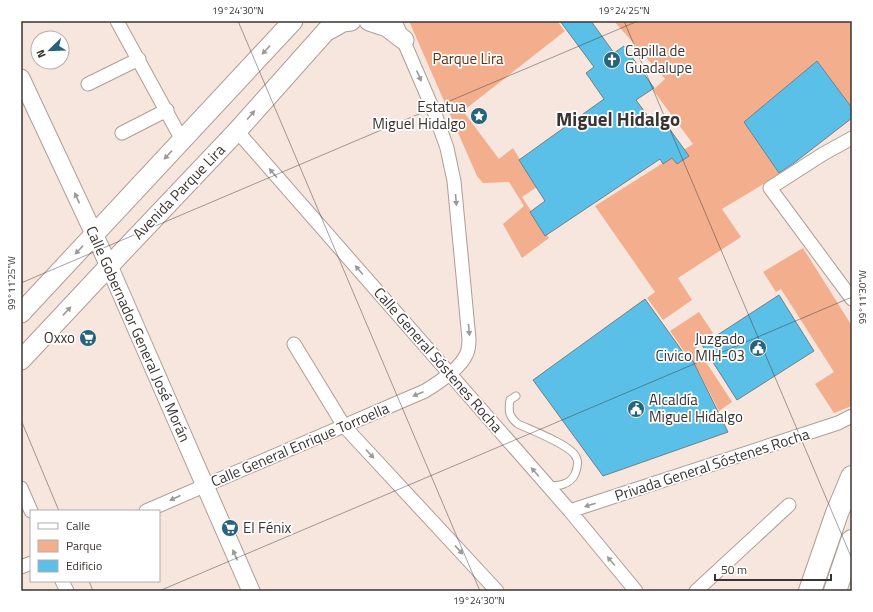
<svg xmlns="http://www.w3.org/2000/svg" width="873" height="612" font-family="'Titillium Web',sans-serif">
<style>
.green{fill:#f3af8d}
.building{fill:#5ac0e8;stroke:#708087}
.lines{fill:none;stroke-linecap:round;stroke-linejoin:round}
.service-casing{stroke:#ae9e96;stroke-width:9}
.minor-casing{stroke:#ae9e96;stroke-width:15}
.tertiary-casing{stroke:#ae9e96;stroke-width:19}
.secondary-casing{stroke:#ae9e96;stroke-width:21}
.motorway-casing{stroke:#ae9e96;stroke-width:24}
.service{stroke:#fff;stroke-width:7}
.minor{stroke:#fff;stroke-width:13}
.tertiary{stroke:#fff;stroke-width:17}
.secondary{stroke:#fff;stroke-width:19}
.motorway{stroke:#fff;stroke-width:22}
.oneway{fill:#9c9a98}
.ticks{fill:none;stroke:#3a3431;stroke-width:1;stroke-opacity:0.45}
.labels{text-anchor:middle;stroke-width:3.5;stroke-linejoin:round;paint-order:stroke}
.poi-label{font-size:15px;fill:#3a3431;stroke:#fff;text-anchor:start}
.park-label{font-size:15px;fill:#643114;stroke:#fff}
.street-label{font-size:15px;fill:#3a3431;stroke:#fff}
.district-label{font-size:19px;font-weight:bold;fill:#3a3431;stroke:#fff}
.neatline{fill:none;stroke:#3a3431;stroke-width:1.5}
.ticks-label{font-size:10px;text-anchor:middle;fill:#3a3431}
</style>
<rect width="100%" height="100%" fill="#f6e6dd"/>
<!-- green -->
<path class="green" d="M409,21H557L565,31L463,111L499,159L513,148L537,187L522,197L549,238L522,258L503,224L524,206L509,182L483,183L477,176Z
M614,21H852V108L817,61L744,122L780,174L722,209L741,237L678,278L692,300L663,320L647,298L655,292L595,206L693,144L653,90L665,79Z
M803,248L852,326V406L834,413L815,384L834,372L781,289L776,292L763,272Z
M699,312L713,333L695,345L732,402L719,411L700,374L670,331Z"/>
<!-- building -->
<path class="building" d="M560,21H591L614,53L624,46L654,88L636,100L652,122L661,117L689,156L677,164L672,158L663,164L660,159L545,236L530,212L545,201L519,160L604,99L586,73L594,67Z
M817,61L852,108V118L794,163L779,173L744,122Z
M779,295L814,351L737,400L702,345Z
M645,299L685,355L689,353L728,432L603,476L533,380Z"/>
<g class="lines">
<!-- service casing -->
<g class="service-casing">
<path id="service" d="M516,396L510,400C508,411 509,417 518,424C531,430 571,445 576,457C579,462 577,469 575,474C570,485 558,486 548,486"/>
</g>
<!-- minor casing -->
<g class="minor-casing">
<path id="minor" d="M117,21L182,140
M88,84L139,59
M237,131L570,511L636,591
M122,133L167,110
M852,138L823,154L770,188L852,299
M294,344L344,426L497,591
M21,488L31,511
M146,511L425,391C438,383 460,369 466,355C469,350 469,345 469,339L454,181L447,148L435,114L395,21
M570,511L838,423L852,416
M21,567L31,563
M62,581L67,591
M696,591L789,505"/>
</g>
<!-- tertiary casing -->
<g class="tertiary-casing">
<path id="tertiary" d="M21,78L109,266L251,591"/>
</g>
<!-- secondary casing -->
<g class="secondary-casing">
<path id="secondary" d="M369,21L387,27L404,40
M325,32L343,22L351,21
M21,313L293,21
M21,360L109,266L237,131L335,21"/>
</g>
<!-- motorway casing -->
<g class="motorway-casing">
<path id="motorway" d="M810,591L837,513L852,477
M835,591L852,541"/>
</g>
<!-- service -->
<use href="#service" class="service"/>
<!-- minor -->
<use href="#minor" class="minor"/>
<!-- tertiary -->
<use href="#tertiary" class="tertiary"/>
<!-- secondary -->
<use href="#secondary" class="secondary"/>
<!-- motorway -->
<use href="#motorway" class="motorway"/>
</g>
<!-- one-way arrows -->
<defs><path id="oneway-solid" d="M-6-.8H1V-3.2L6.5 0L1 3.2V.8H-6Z"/></defs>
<g class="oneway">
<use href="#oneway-solid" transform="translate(266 50) rotate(133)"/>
<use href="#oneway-solid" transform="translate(419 76) rotate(67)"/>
<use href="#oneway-solid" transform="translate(251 115) rotate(-49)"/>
<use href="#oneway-solid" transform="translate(168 155) rotate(133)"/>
<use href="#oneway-solid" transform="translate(273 173) rotate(-131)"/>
<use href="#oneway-solid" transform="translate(77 198) rotate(-115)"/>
<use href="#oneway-solid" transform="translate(456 200) rotate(85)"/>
<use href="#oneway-solid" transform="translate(79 250) rotate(133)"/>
<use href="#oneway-solid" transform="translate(359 270) rotate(-131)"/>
<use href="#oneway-solid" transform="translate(67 311) rotate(-47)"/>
<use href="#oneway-solid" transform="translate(469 330) rotate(85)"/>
<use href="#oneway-solid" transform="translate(418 394) rotate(157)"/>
<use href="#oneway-solid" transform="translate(370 454) rotate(47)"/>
<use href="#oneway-solid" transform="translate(535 472) rotate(-131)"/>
<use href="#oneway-solid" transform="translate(175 498) rotate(156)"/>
<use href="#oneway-solid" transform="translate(590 505) rotate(162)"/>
<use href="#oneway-solid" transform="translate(459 550) rotate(47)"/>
<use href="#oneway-solid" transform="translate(235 555) rotate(-114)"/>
<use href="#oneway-solid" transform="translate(611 561) rotate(-130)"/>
</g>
<!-- ticks -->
<path class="ticks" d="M238,21L480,591M624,21L852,559M21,283L638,21M21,420L59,511M89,581L93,591M159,591L852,297"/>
<!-- icons -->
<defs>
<g id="church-disc" transform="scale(0.9)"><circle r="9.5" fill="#27647b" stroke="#fff"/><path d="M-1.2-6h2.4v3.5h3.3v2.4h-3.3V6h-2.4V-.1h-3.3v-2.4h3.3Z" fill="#fff"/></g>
<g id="sight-disc" transform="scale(0.9)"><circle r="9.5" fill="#27647b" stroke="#fff"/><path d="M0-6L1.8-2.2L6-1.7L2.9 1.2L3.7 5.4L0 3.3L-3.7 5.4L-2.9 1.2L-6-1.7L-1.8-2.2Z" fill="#fff"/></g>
<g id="supermarket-disc" transform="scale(0.9)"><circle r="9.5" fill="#27647b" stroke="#fff"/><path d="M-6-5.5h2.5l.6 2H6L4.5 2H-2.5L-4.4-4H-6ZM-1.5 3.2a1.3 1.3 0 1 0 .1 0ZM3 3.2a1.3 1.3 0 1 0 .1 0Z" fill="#fff"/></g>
<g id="civic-disc" transform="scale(0.9)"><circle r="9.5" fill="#27647b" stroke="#fff"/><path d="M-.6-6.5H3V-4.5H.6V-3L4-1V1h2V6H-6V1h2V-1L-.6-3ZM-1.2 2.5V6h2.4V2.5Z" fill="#fff"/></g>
</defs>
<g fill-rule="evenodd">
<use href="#church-disc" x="612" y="60"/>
<use href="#sight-disc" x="479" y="116"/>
<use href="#supermarket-disc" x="88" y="338"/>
<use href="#civic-disc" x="758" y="348"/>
<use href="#civic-disc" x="636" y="409"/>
<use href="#supermarket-disc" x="230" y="528"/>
</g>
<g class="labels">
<!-- poi labels -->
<g class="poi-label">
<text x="625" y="56">Capilla de<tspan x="625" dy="17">Guadalupe</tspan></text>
<text x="466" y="112" text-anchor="end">Estatua<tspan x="466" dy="17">Miguel Hidalgo</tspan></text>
<text x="75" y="343" text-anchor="end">Oxxo</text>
<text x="745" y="344" text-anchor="end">Juzgado<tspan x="745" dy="17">Civico MIH-03</tspan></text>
<text x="649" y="405">Alcaldía<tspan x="649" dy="17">Miguel Hidalgo</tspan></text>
<text x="243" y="533">El Fénix</text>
</g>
<!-- park labels -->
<g class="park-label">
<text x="468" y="64">Parque Lira</text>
</g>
<!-- street labels -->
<g class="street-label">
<text transform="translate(179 192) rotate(-46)" y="5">Avenida Parque Lira</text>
<text transform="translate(138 334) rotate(66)" y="5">Calle Gobernador General José Morán</text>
<text transform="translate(438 360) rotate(49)" y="5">Calle General Sóstenes Rocha</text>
<text transform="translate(300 445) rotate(-23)" y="5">Calle General Enrique Torroella</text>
<text transform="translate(712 465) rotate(-18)" y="5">Privada General Sóstenes Rocha</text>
</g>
<!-- district labels -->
<g class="district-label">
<text x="618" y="126">Miguel Hidalgo</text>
</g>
</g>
<!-- border -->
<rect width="873" height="612" fill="none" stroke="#ffffff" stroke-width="44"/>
<!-- legend -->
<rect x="30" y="510" width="130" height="72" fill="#ffffff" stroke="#b0aead"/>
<rect x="38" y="523" width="20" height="6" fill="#ffffff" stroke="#b0aead"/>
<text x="66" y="530" font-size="12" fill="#3a3431">Calle</text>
<rect x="38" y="540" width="20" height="12" fill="#f3af8d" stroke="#b0aead"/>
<text x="66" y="550" font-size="12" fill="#3a3431">Parque</text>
<rect x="38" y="560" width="20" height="12" fill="#5ac0e8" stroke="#b0aead"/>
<text x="66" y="570" font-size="12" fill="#3a3431">Edificio</text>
<!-- north arrow -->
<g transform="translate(50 50) rotate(247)"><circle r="19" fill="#ffffff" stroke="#b0aead"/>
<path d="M0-3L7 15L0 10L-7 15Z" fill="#27647b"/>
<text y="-6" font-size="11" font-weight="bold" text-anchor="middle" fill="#3a3431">N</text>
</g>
<!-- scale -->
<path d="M715 574v6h116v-6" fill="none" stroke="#3a3431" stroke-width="2"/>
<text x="721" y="574" font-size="12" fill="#3a3431" stroke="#ffffff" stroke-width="3" paint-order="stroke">50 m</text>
<rect x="22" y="22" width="829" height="568" class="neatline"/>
<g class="ticks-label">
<text x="238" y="14">19°24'30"N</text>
<text x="624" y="14">19°24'25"N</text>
<text transform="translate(11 283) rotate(-90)" y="4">99°11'25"W</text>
<text transform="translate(862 297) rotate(-90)" y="4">99°11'30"W</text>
<text x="479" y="604">19°24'30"N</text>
</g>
</svg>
